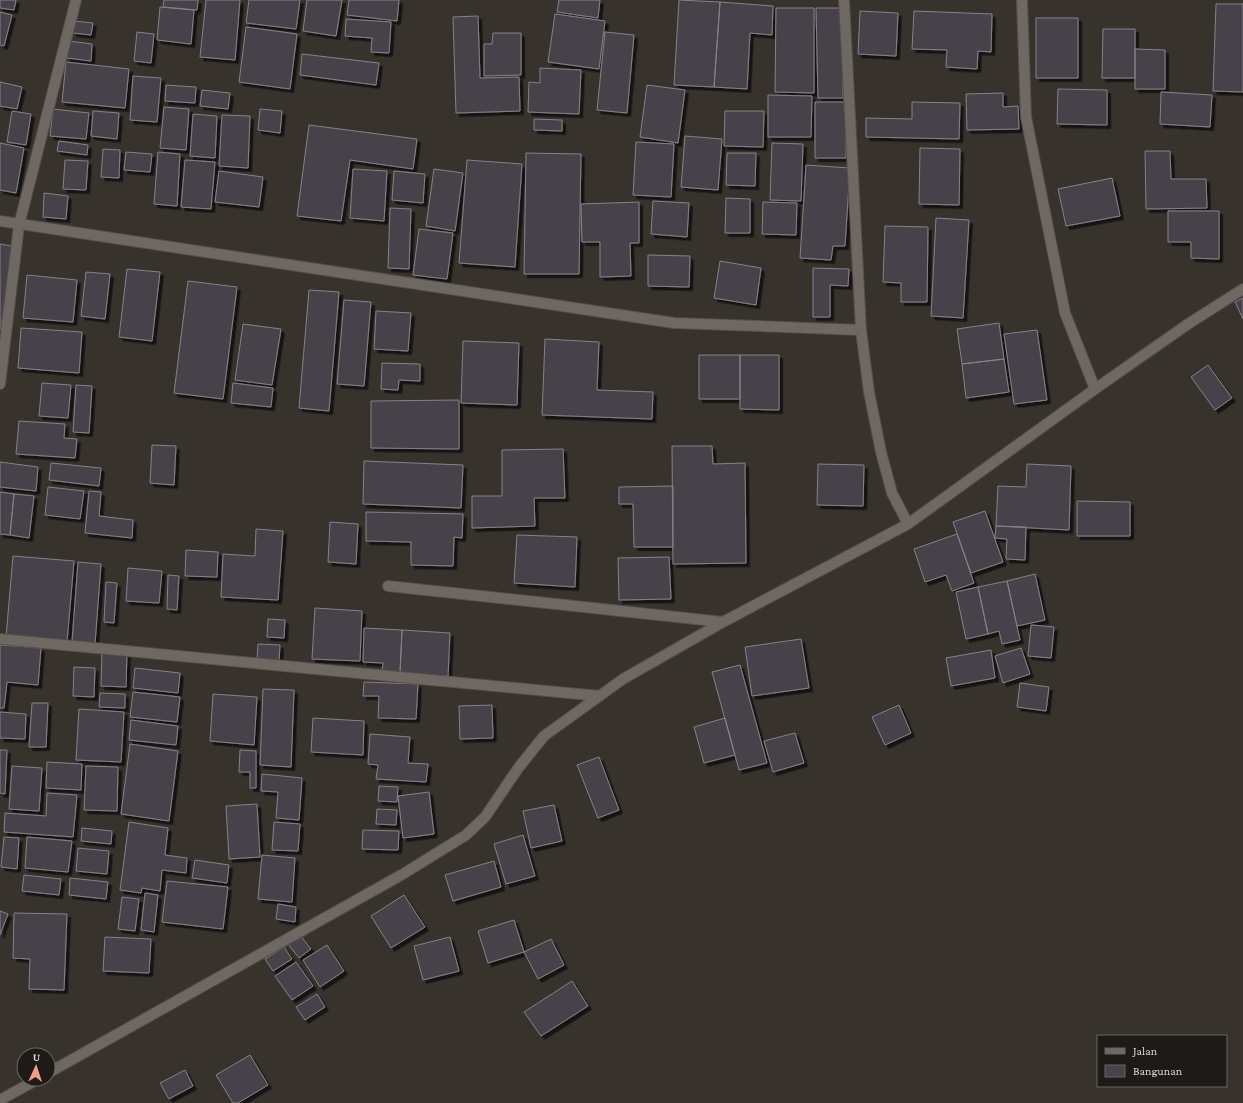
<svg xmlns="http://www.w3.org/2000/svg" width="1243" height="1103" font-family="'Crimson Pro',serif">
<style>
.building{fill:#47434a;stroke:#858189;filter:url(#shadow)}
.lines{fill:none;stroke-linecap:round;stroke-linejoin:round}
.minor-casing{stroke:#534f4a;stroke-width:12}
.minor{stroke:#6f6862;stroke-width:10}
</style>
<defs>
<filter id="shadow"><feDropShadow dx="3.5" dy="3.5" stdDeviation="0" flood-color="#0009"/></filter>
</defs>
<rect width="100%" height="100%" fill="#38322d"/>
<!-- building -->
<path class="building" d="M0,0H16L14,10L0,8Z
M164,0H198L197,10L163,7Z
M206,0H240L235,60L200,57Z
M249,0H300L296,29L246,23Z
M307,0H342L336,36L303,31Z
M349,0H399L397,21L347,15Z
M559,0H600L598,18L557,12Z
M679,0L720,2L714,87L674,85Z
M720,2L773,6L772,35L750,33L747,89L714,87Z
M1216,4H1243V92L1213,91Z
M160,7L194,10L191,44L157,40Z
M776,8H814V93L775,92Z
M816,8H842L843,98H818Z
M860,11L898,13L896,56L858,54Z
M914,11L992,14L991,52L978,51L977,69L946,67L947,50L912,49Z
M0,12L12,15L4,46L0,45Z
M555,14L605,21L599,69L548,62Z
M478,16L480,78L519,77L520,111L456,113L453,17Z
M1036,18H1078V78H1036Z
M346,19L391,22L389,53L371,52L372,38L345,36Z
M74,21L93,23L91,35L73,33Z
M246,27L297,34L290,89L239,82Z
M1103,29H1135V78H1102Z
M137,32L154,34L151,63L134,61Z
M605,32L634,35L627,113L597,110Z
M493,33H521V75L484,76V44H492Z
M69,41L92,44L91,61L67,58Z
M1135,49L1165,50V89H1135Z
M302,54L379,63L376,85L300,75Z
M66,62L129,69L125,108L62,102Z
M540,68L581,70L579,114L528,112L529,82L540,83Z
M133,76L161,78L157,122L130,120Z
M0,82L22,87L17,109L0,106Z
M166,85L196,87L195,103L165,101Z
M647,85L685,90L678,143L640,137Z
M1058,89L1107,90V125L1057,124Z
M202,90L230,93L228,109L200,106Z
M1161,92L1212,95L1210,127L1160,124Z
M1003,93V107L1018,106L1019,129L967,130L966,94Z
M768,95L812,96L811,137H768Z
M815,102H846V158H815Z
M912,102L960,103L959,139L866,137V118L912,119Z
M164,107L189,109L186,150L160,148Z
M53,109L89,113L86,139L50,136Z
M260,109L282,111L280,133L258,130Z
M12,111L31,114L26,145L7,142Z
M93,111L119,113L117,139L91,136Z
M725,111H764L763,147L724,146Z
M193,114L217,116L215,158L190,156Z
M222,115L250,116L248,168L219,166Z
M534,119L562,120V131L534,130Z
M309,125L417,139L413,169L350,160L341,221L297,216Z
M685,136L722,139L718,190L681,187Z
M59,141L88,145L87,155L57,151Z
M636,142L674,144L671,197L633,195Z
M0,143L24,148L16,193L0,190Z
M772,143L803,144L801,201L770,200Z
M920,148L960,149L959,205L919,204Z
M103,149L120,150L119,178L101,177Z
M1145,151H1170L1171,179H1206L1207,208L1146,209Z
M126,152L152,154L150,172L124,170Z
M158,152L180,154L177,206L154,204Z
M526,153L581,154L579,274H524Z
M727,153H756L755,186L726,185Z
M65,160L88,161L86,190L63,189Z
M185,160L215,162L211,209L181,207Z
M467,160L522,164L515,267L459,263Z
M806,165L850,168L845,246H833L831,260L800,258Z
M353,169L387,171L384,221L350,218Z
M434,169L463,173L455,231L426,226Z
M219,171L263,177L259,207L215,202Z
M394,171L425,174L423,203L392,200Z
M1112,178L1120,216L1066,226L1058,189Z
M44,193L68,196L66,219L43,217Z
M726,198L750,199V233H725Z
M653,201L689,203L687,237L651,234Z
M639,202V243H630L631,276L600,277V242H582L581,204Z
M763,202L797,203L796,235L762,234Z
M390,208L411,209L409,269L388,268Z
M1168,211H1219V259L1191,258V242H1168Z
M936,218L969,220L963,318L931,316Z
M885,226L928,227L927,302H901V283L883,282Z
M419,229L453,233L447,279L413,275Z
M0,244L12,246L1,329H0Z
M648,255L690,256L689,287L648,286Z
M720,261L761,268L756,305L714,298Z
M813,268L849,269L848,286L830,285V317H813Z
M127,269L160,272L152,341L119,337Z
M86,272L110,274L105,319L81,316Z
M27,275L77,280L73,322L23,318Z
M188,281L237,287L223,399L174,393Z
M309,290L339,292L329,411L299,408Z
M1243,298V319L1235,302Z
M344,300L371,302L364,386L337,384Z
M376,311L411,313L408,351L374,349Z
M999,323L1004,359L962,364L957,329Z
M243,324L281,329L272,385L235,380Z
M21,328L82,332L79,373L18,368Z
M1037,330L1047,400L1014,404L1004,334Z
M545,339L599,342L597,390L653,392L652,419L542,415Z
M463,341L519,343L517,405L461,403Z
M699,355H740V399H699Z
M740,355H779V410L740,409Z
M1004,359L1009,392L966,398L962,364Z
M382,363L420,364V381L399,380L398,390L381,389Z
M1208,365L1232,398L1215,410L1191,377Z
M42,383L71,385L68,418L39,416Z
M233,383L273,388L271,407L231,403Z
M76,385L92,386L89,433L73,432Z
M459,400V449L371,448V401Z
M19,421L65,424L64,438L77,439L75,458L16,454Z
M152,445L176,446L174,485L150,483Z
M672,446H712L713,464L745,463L746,563L673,564Z
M563,449L565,498H534L535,526L472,528V496H502V450Z
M364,461L463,465L461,508L363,504Z
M0,462L38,467L36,491L0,487Z
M51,463L101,468L99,486L49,480Z
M818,464L864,465L863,506L817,505Z
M1027,464L1071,466L1069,530L996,526L998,486L1026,487Z
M673,486V547H634L633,504H619V487Z
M48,487L84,491L80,519L45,515Z
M89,491L101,492L99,516L133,520L132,538L85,533Z
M0,492L14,494L10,535L0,534Z
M14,494L34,496L29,538L10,535Z
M1077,501L1130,502V536H1077Z
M985,511L1003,562L971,573L953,522Z
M366,512L463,514L462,538L454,537L453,566L411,565V542L366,541Z
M330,522L358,524L356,564L328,562Z
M996,526L1026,527L1025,560L1006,559L1007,539L995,538Z
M256,529L283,531L278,600L221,597L223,554L255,556Z
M957,534L974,583L952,591L946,575L925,582L914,549Z
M517,535L577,537L575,587L514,583Z
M186,550L218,552L217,577L185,576Z
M13,556L74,561L67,642L6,637Z
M669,557L671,599L619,600L618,558Z
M78,562L101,564L95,644L72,642Z
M128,568L162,571L159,603L126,601Z
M1035,574L1045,620L1017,626L1007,581Z
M168,575L179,576L177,610L167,609Z
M1007,581L1020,640L1002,644L999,631L988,634L978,587Z
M106,582L117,583L114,623L104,622Z
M978,587L988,634L966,639L956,592Z
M315,608L362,611L360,661L312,659Z
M268,619L285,620L284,638L267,637Z
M1031,625L1054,627L1051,658L1028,656Z
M364,628L402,630L400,673L382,672L383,663L363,662Z
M402,630L450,633L448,676L400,673Z
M801,639L809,688L752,696L745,647Z
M258,644L280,645L279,662L257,661Z
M0,645L41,648L38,685L7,682L4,708H0Z
M1021,648L1030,674L1003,683L995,656Z
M991,650L995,678L951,686L946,658Z
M102,651L127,652L126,687L101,686Z
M740,665L767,763L739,770L712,672Z
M74,667L95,668L94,697L73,696Z
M135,668L180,673L178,693L133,688Z
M364,682L418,684L416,719L378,718L379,696H363Z
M1020,683L1049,687L1046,711L1017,707Z
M263,689L294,690L291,767L260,765Z
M133,692L180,697L177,722L130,717Z
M100,693L125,694V708L99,707Z
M213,694L257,697L254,745L210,741Z
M32,703H48L46,747H29Z
M492,705L493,738L460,739L459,706Z
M899,705L911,733L885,745L872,717Z
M79,709L124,712L121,762L76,760Z
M0,712L26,714L25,739L0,738Z
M313,718L364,721L363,755L311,752Z
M725,718L735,755L704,763L694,727Z
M131,720L178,726L176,745L129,740Z
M795,733L804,763L773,772L764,741Z
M370,734L410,737L408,763L428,764L426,782L376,779L378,765L368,764Z
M130,744L178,751L169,821L121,814Z
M0,750H7L5,794L0,793Z
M240,750L256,751V788H250V772H239Z
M599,757L619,810L598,818L577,765Z
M47,762L82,764L81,790L46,788Z
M12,766L42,768L39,811L9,809Z
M86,766L118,767L117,811L84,810Z
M262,774L302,778L299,820L276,818L278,792L261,791Z
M379,786L398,787L397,802L378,801Z
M429,792L434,834L403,838L398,796Z
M47,793L77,795L73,837L4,832L5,813L46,816Z
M257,804L260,857L229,859L226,806Z
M554,805L562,841L531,848L523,811Z
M377,809L397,810L396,825L376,824Z
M129,822L168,828L165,855L187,858L186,873L162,870L160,891L142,888L141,893L120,890Z
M274,822L300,824L298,851L272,850Z
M82,828L112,831L111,844L81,841Z
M363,830L399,831L398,850L362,849Z
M523,835L535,876L506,884L494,844Z
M4,837L19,838L17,869L1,867Z
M27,837L72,841L68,872L25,868Z
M78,848L109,851L107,874L76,871Z
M262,855L295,858L292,902L258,899Z
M195,860L229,865L227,883L192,878Z
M494,861L501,887L453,901L445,875Z
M24,875L61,879L59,895L22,891Z
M70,878L108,882L106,899L69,895Z
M167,881L228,887L223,929L162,922Z
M145,893L158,895L154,932L141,930Z
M404,895L425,927L391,948L371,916Z
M122,897L139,899L135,931L118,929Z
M278,904L296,907L295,922L276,919Z
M0,911L8,914L0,935Z
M14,913L67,914L64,990L29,989L30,959L13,958Z
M514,920L524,952L488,963L478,931Z
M300,935L311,949L299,958L288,944Z
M105,937L151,939L149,973L103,971Z
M450,937L459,971L423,980L414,946Z
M551,939L564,965L538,979L524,952Z
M327,945L344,971L320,987L303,960Z
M284,947L292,959L273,971L265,959Z
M296,962L313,986L292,1000L275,976Z
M572,981L588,1006L541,1036L524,1012Z
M317,994L325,1007L305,1020L296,1007Z
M250,1055L268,1085L238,1103H233L216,1075Z
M185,1070L193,1086L169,1099L160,1083Z"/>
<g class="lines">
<!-- minor casing -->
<g class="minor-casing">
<path id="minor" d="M844,0L861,330L869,392L881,452L892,493L908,524
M1022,0L1026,117L1065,313L1095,389
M0,221L674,323L861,330
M0,384L19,225L76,0
M388,586L723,622
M0,639L600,696
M48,1073L403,874L466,835L485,817L519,767L544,736L623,679L723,622L908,524L1095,389L1188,324L1243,289
M0,1100L38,1079"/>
</g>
<!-- minor -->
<use href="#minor" class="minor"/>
</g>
<!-- legend -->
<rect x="1097" y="1035" width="130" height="52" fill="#1d1a18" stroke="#686562"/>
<rect x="1105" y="1048" width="20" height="6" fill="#6f6862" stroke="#686562"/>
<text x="1133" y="1055" font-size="12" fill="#d9d6d2">Jalan</text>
<rect x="1105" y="1065" width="20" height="12" fill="#47434a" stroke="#686562"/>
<text x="1133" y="1075" font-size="12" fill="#d9d6d2">Bangunan</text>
<!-- north arrow -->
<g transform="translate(36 1067) rotate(3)"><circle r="19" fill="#1d1a18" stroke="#686562"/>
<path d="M0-3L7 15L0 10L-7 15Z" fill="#f49e87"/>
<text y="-6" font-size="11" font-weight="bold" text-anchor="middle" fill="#d9d6d2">U</text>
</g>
</svg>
